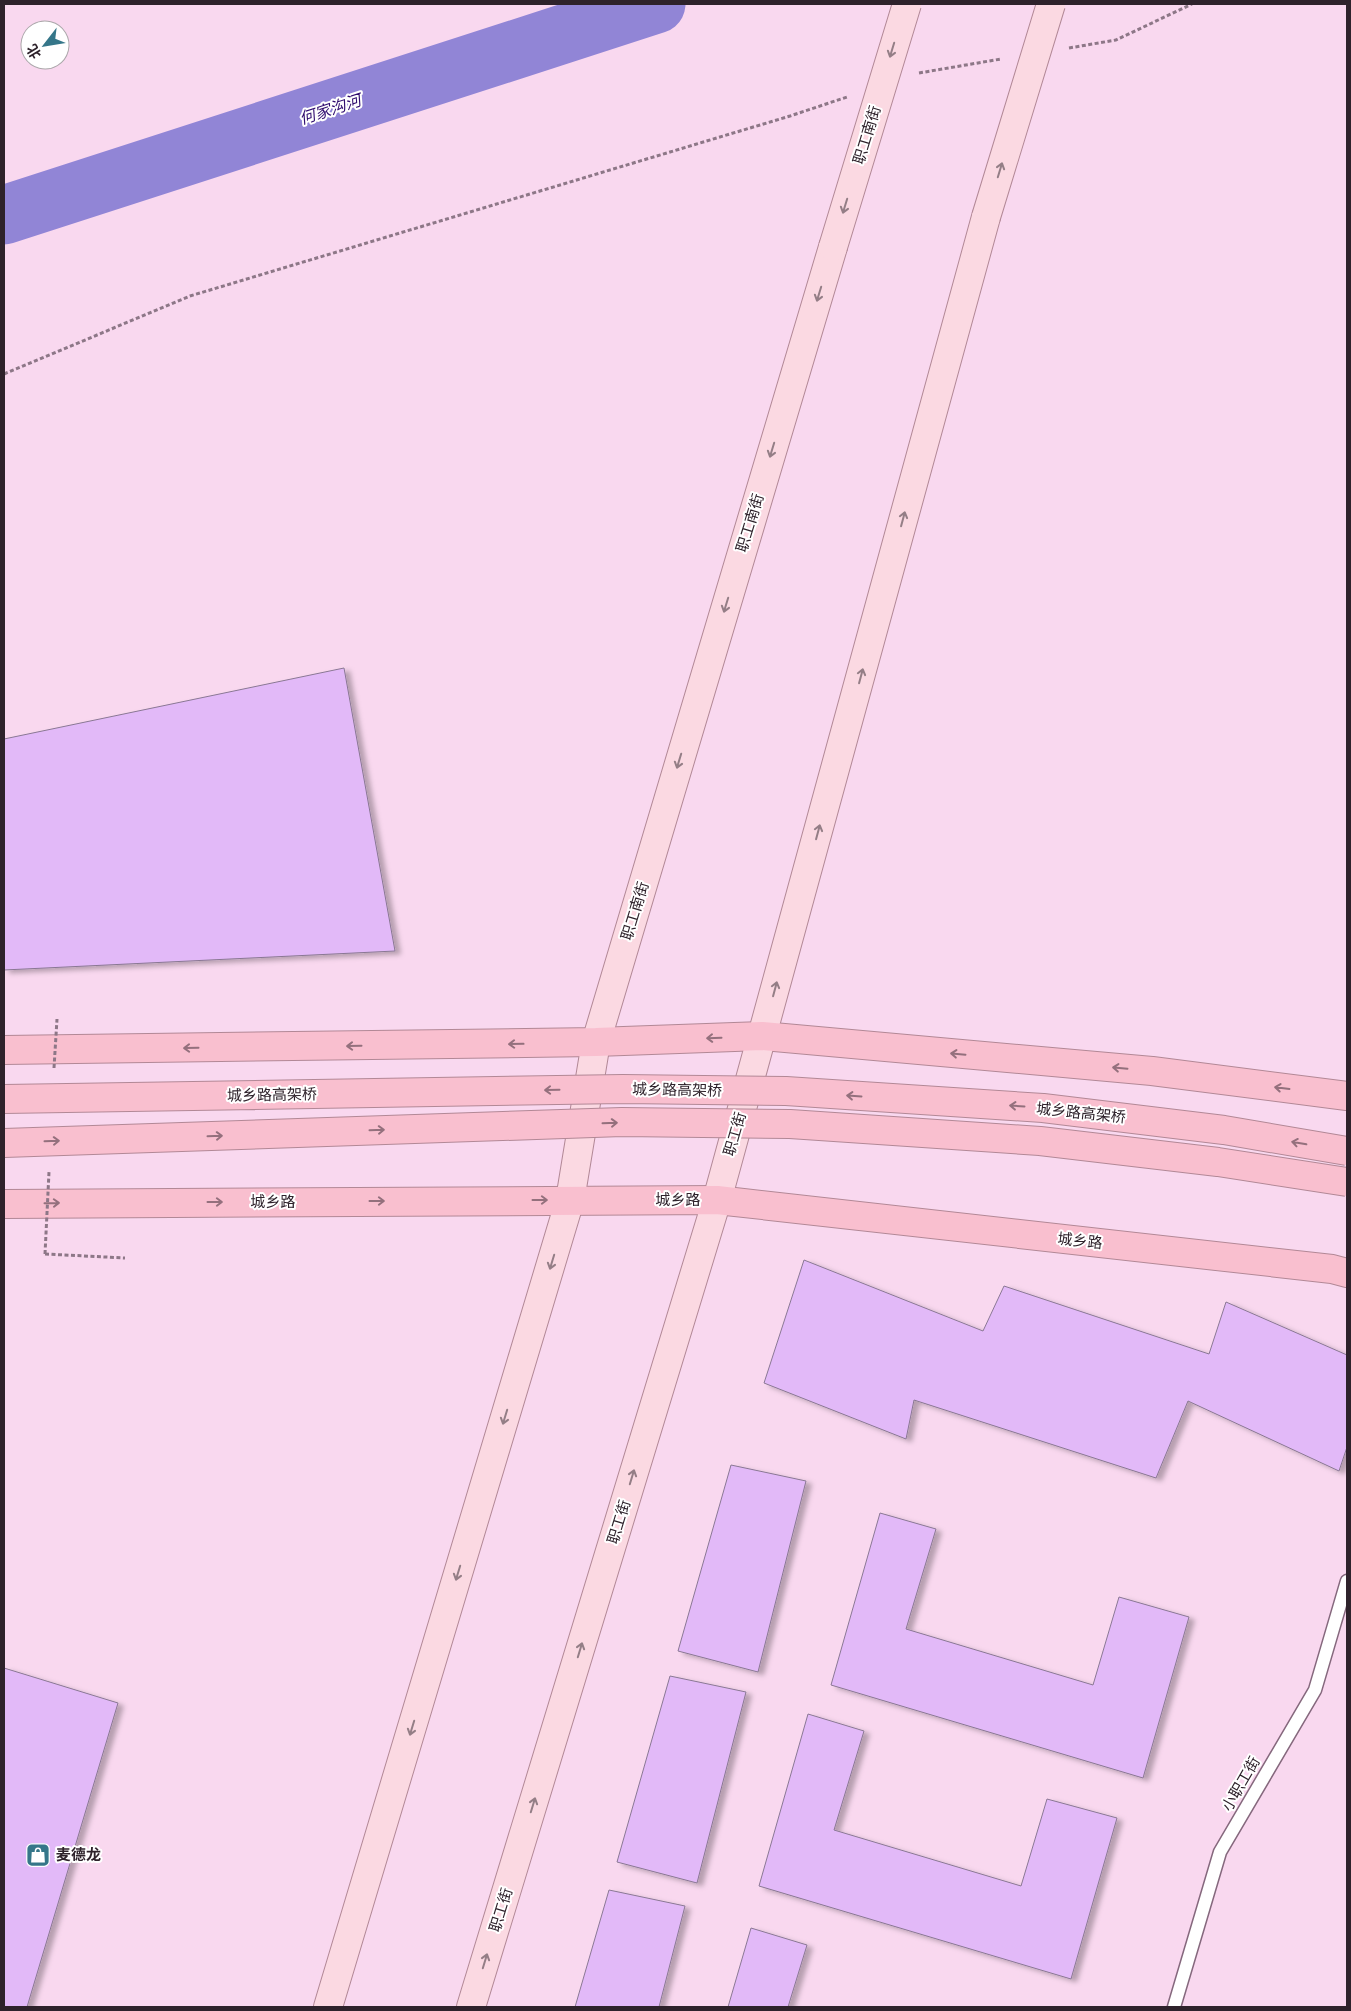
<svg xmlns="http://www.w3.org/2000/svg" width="1351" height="2011" font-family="Figtree,'Noto Sans SC',sans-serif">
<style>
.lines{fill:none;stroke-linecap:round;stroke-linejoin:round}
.river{stroke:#9185d6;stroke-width:59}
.building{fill:#e2b9f8;stroke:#8a7894;filter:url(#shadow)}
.lane-casing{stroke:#85687d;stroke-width:15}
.primary-casing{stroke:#b28896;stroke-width:30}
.highway-casing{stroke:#b28896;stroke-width:30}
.path{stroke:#8d7787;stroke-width:3;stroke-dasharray:4 2.5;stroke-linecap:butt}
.lane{stroke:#fff;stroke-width:12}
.primary{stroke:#fbd9e2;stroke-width:28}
.highway{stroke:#f9bfcf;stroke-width:28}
.primary-bridge-casing{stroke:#b28896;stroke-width:30;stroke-linecap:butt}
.highway-bridge-casing{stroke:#b28896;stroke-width:30;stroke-linecap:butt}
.path-bridge{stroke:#8d7787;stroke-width:3;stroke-dasharray:4 2.5;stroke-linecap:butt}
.primary-bridge{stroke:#fbd9e2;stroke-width:28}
.highway-bridge{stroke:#f9bfcf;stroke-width:28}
.oneway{stroke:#947e86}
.oneway2{stroke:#94707d}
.labels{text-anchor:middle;stroke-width:4;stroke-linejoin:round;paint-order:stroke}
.street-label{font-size:15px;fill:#2e222b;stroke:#fff}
.poi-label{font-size:15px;font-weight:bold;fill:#2e222b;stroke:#fff;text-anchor:start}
.water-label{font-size:16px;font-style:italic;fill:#300c6f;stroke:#fff}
</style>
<defs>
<filter id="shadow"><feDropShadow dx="5.5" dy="3" stdDeviation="2.5" flood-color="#0004"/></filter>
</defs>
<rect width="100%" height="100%" fill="#f9d8ef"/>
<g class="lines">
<!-- river -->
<path class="river" d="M4,215L656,4"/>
</g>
<!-- building -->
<path class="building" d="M344,668L395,951L4,970V739Z
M804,1260L983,1331L1004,1286L1209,1354L1226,1302L1347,1355V1447L1339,1471L1188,1401L1156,1478L914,1400L906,1439L764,1383Z
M731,1465L806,1481L758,1672L678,1651Z
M880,1513L936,1529L906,1629L1093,1685L1119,1597L1189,1617L1143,1778L831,1685Z
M4,1668L118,1703L27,2007H4Z
M670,1676L746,1692L697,1883L617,1862Z
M808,1714L864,1731L834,1830L1021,1886L1047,1799L1117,1818L1071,1979L759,1886Z
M609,1890L685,1906L659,2007H575Z
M751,1928L807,1945L788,2007H728Z"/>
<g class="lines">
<!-- lane casing -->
<g class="lane-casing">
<path id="lane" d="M1174,2007L1220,1852L1315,1690L1347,1581"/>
</g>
<!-- primary casing -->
<g class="primary-casing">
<path id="primary" d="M328,2007L570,1200L596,1042L833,247
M471,2007L717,1200L986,217"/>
</g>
<!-- highway casing -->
<g class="highway-casing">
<path id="highway" d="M4,1050L596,1042L762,1036L1152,1071L1347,1096
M4,1204L717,1200L1332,1269L1347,1273"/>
</g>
<!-- path -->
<path class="path" d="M1069,48L1116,40L1192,4
M919,73L1001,59
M4,374L190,296L790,116L847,97
M45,1254L125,1258"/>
<!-- lane -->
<use href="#lane" class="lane"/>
<!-- primary -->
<use href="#primary" class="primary"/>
<!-- highway -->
<use href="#highway" class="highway"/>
<!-- primary-bridge casing -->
<g class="primary-bridge-casing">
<path id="primary-bridge" d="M986,217L1051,4
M833,247L907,4"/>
</g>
<!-- highway-bridge casing -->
<g class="highway-bridge-casing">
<path id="highway-bridge" d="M4,1099L623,1089L786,1091L1043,1108L1224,1130L1347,1151
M4,1143L622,1122L790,1124L1040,1141L1218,1162L1347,1182"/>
</g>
<!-- path-bridge -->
<path class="path-bridge" d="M54,1068L57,1019
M45,1254L49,1172"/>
<!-- primary-bridge -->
<use href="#primary-bridge" class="primary-bridge"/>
<!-- highway-bridge -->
<use href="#highway-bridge" class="highway-bridge"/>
</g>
<!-- one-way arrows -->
<defs><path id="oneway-shaft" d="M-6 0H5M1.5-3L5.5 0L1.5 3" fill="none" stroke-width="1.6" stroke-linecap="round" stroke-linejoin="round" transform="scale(1.25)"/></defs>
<g class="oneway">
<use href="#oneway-shaft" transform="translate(892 50) rotate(107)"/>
<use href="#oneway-shaft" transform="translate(1000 170) rotate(-73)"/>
<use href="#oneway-shaft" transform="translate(845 206) rotate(107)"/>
<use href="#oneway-shaft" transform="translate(819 294) rotate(107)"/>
<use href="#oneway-shaft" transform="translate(772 450) rotate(107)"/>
<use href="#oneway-shaft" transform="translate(903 519) rotate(-75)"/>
<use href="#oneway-shaft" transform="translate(726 605) rotate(107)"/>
<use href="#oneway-shaft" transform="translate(861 676) rotate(-75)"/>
<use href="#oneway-shaft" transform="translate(679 761) rotate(107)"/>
<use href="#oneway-shaft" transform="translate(818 832) rotate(-75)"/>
<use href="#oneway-shaft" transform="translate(775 989) rotate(-75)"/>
<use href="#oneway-shaft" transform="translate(552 1262) rotate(107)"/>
<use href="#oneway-shaft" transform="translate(505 1417) rotate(107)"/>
<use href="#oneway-shaft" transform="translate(632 1477) rotate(-73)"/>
<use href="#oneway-shaft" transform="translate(458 1573) rotate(107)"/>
<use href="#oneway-shaft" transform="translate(580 1650) rotate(-73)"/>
<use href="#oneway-shaft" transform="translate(412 1728) rotate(107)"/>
<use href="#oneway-shaft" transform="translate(533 1805) rotate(-73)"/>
<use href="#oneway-shaft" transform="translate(485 1961) rotate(-73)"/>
</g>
<g class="oneway2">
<use href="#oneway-shaft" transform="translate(714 1038) rotate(178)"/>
<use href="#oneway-shaft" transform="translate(516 1044) rotate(179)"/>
<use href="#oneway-shaft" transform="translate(354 1046) rotate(179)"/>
<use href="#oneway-shaft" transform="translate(191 1048) rotate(179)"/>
<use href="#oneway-shaft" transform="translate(958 1054) rotate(-175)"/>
<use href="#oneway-shaft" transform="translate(1120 1068) rotate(-175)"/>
<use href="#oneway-shaft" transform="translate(1282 1088) rotate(-173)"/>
<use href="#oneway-shaft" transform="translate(552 1090) rotate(179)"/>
<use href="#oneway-shaft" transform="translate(854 1096) rotate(-176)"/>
<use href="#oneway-shaft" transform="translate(1017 1106) rotate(-176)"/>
<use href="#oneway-shaft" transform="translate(610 1123) rotate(-2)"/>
<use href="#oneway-shaft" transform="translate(377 1130) rotate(-2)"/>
<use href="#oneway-shaft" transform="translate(215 1136) rotate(-2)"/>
<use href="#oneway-shaft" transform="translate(52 1141) rotate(-2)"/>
<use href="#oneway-shaft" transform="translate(1299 1143) rotate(-170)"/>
<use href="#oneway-shaft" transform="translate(540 1200)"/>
<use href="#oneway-shaft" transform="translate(377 1201)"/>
<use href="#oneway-shaft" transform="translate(215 1202)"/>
<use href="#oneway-shaft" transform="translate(52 1203) rotate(-1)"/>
</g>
<!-- icons -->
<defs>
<g id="shop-square" transform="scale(1.25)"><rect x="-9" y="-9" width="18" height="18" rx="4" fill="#357689" stroke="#fff"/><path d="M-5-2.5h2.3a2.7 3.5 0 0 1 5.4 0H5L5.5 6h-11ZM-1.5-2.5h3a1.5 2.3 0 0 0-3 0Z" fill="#fff"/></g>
</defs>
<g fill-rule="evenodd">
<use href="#shop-square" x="38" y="1855"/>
</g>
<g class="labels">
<!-- street labels -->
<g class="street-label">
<text transform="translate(867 135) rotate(-73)" y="5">职工南街</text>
<text transform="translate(750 523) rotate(-73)" y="5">职工南街</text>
<text transform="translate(635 911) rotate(-73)" y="5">职工南街</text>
<text transform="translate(677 1090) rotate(1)" y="5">城乡路高架桥</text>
<text transform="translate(272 1095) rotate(-1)" y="5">城乡路高架桥</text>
<text transform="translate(1081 1113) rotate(6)" y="5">城乡路高架桥</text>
<text transform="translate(735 1134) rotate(-74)" y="5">职工街</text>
<text x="678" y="1205">城乡路</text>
<text x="273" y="1207">城乡路</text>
<text transform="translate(1080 1241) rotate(6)" y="5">城乡路</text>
<text transform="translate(619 1522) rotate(-73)" y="5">职工街</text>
<text transform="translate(1241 1784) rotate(-60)" y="5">小职工街</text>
<text transform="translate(501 1910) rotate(-73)" y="5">职工街</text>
</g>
<!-- poi labels -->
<g class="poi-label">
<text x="56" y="1860">麦德龙</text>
</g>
<!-- water labels -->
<g class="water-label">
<text transform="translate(330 109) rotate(-18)" y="6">何家沟河</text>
</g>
</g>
<!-- border -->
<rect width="1351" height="2011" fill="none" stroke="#2e222b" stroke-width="10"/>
<!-- north arrow -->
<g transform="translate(45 45) rotate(239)"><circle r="24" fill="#ffffff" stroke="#aba7aa"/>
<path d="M0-4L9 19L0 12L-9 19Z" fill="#357689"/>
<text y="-8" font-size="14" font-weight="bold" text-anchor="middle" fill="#2e222b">北</text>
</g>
</svg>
